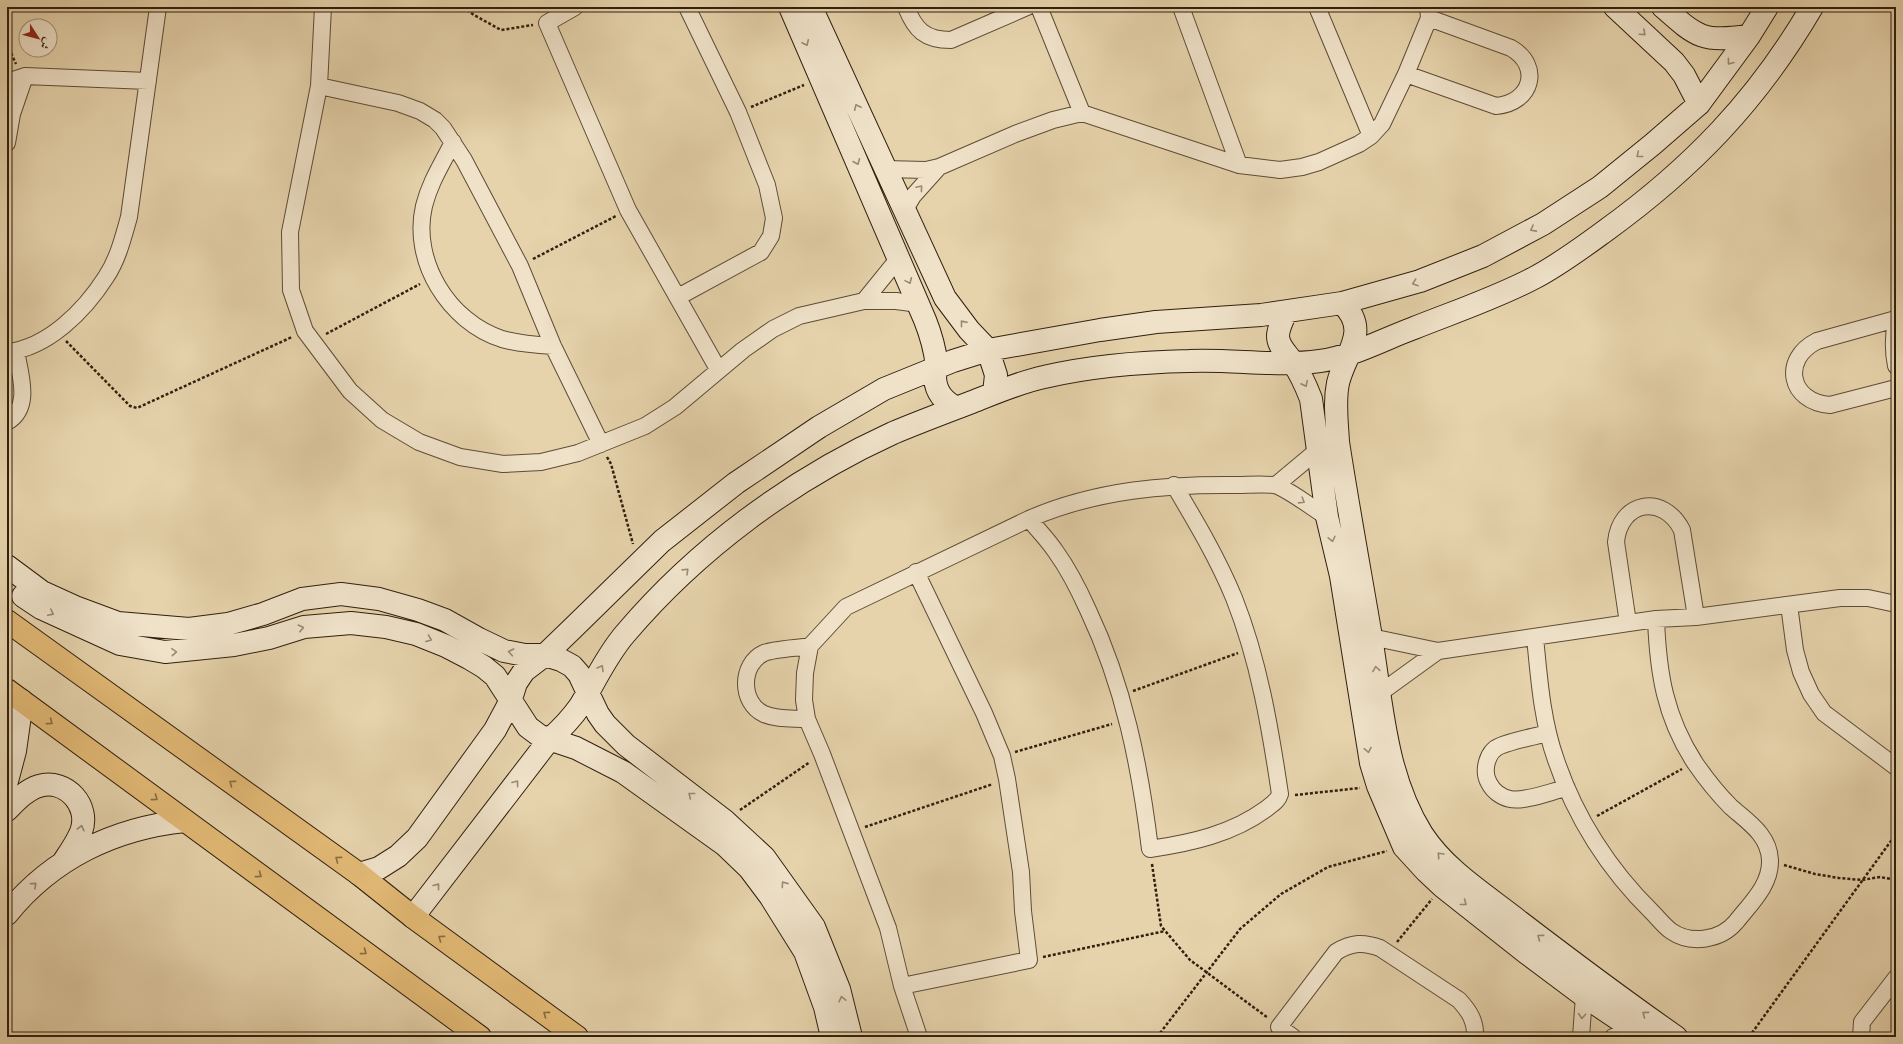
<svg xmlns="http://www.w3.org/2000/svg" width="1903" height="1044" font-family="'IM FELL DW Pica',Amiri,serif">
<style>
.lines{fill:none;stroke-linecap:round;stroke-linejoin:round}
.street-casing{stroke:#5e4c36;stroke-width:18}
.secondary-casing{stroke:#301f0e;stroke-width:24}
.primary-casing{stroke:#301f0e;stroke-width:24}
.path{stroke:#301f0e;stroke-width:2.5;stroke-dasharray:3 2;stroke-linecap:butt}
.street{stroke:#efe2c9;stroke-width:16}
.secondary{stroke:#efe2c9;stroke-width:22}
.primary{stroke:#e3ba76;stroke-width:22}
.oneway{stroke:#998a75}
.oneway2{stroke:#8a6c42}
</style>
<rect width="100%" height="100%" fill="#e6d3ac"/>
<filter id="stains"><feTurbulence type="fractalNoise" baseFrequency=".005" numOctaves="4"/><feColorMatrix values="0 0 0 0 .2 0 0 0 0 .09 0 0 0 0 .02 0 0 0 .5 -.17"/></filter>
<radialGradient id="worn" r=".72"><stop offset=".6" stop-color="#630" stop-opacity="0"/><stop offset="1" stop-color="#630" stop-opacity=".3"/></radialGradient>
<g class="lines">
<!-- street casing -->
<g class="street-casing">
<path id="street" d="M323,7L319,86L290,232L291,290L305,331L350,391L382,420L419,442L460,457L503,464L541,462L578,453L645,426L675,407L743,350L773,329L799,316L864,301H896L919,304
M575,7L547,23L628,210L718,369
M906,7C915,30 925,40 951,40L1027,7
M1039,7L1082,113
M1181,7L1239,165
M1317,7L1371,136
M1406,74L1496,106C1532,103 1542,66 1511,48L1429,18
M7,82L25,76L148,81
M319,86L398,103L420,111L435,120L443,128L464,160L520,266L553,346L601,444
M453,142C442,164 430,182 424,206C411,261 449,322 502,339C519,344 536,345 553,346
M7,143L12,114L25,76
M885,169L926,170L939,167L1015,134L1053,120L1082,113L1239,165L1280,170L1302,167L1319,162L1359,144L1371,136L1382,124L1406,74L1429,18L1428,7
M904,211L913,196L939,167
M678,297L761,252L771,236L774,218L767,185L738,112L687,7
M864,301L898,259
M1896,319L1817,341C1781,359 1789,402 1830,405L1896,388
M1896,322C1893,337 1893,351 1896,366
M7,352C48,348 85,310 106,277C118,259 123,238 129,217L158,7
M7,422C32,408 20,374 16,351
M1276,485L1318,450
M1029,519C1038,530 1048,540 1056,552C1069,570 1079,590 1088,610C1124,686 1140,766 1150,849C1191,843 1232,834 1266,809C1272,804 1278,801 1280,794C1270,727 1259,661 1234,598C1218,559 1196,522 1174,485
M1789,605L1795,650L1801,672L1811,694L1824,713L1896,767
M1628,623L1616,542C1620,501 1663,493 1682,530L1696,617
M1371,637L1438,651L1656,619L1696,617L1840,598H1868L1896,604
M1535,637C1539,678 1542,721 1556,760C1575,817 1609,870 1652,912C1658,918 1664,926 1671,931C1691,945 1721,940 1736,922C1750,904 1771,885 1770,860C1769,835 1748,822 1731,807C1718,794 1706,779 1695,763C1665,717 1658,673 1656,619
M1380,693L1438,651
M807,719C793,718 777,720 764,714C740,703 740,664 764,653C774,649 799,648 810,646
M1548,733C1533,737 1515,740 1500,746C1487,751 1482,771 1489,783C1493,791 1501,797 1510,799C1525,802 1552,791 1567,788
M902,986L1029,960L1023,911L1021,872L1007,779L1002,756L984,713L916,572
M919,1037L902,986L888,928L822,754L807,719L804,700L805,673L810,646L846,607L1029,519C1096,490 1167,484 1238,485C1248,485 1270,483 1278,486C1295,494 1311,507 1327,517
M1293,1037L1279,1027L1336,952C1352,942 1364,942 1380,948L1459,1000C1469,1011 1476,1021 1475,1037
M1581,1037L1584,996
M1613,1037L1637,1031
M1861,1037L1862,1022L1896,978"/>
</g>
<!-- secondary casing -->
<g class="secondary-casing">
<path id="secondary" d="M790,7L925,320C931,335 935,350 937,366C937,370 935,374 935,378C936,393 944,401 956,408
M811,7L945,298L969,330L988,350L996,375L994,393
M1615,7L1674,62L1684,75L1699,104
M1663,7C1698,38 1702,42 1749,36
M1342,303C1371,331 1345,353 1338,383C1334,402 1337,422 1338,442C1348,507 1360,572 1371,637C1382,704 1385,775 1422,834C1446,871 1486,895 1520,922C1571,961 1623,1000 1676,1037
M1286,312C1283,319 1278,328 1278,336C1278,347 1288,354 1293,363C1301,374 1306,386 1311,399L1327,517L1341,576L1371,763L1378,786L1404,847L1426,871L1442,886L1528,954L1584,996L1645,1037
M7,566L42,592L75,607L118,623L189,629L228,624L263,614L302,599L341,594L379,599L418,610L445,620L479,639L504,651L525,655H545L561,660L572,666L579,674L598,714L605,724L626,745L725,821L764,857L814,927L839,989L851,1037
M23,596L41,608L120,644L165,652L234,645L269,638L304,627L351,623L386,627L416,634L446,646L469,658L484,667L495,676L528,727L540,736L576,748L623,772L725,845L749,868L770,896L805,952L825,1007L832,1037
M7,781L15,751L22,701
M7,810C16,801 26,790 39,786C66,778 91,806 81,832C77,842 70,852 64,861
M359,874L379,868L398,856L417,838L495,730L510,702L516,683L524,671L545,655L573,628L662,541L736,483L819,427L884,389L953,361L988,350L1100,330L1156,322L1261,315L1342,303L1420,281L1483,256L1543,224L1600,187L1653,144L1699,104L1749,36L1767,7
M7,914C52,858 115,828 185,821
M413,917L549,740C560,730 571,719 580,706C595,682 606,656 625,634C697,549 792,479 893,433C919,422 946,412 972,402C995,393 1020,382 1044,377C1091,366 1141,362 1189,361C1233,359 1277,367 1320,361C1351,357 1384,339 1414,328C1454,312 1496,298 1534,278C1559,265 1583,247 1605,231C1692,168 1757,101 1812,7"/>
</g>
<!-- primary casing -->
<g class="primary-casing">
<path id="primary" d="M7,621L359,874L413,917L577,1037
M7,690L480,1037"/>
</g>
<!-- path -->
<path class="path" d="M463,7L474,15L501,30L533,25
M7,44L16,64
M751,107L804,85
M533,259L616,216
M326,334L420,284
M66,341L130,406L137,408L292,337
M607,457L611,464L633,544
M1133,691L1238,653
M1015,752L1112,724
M1295,795L1360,788
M740,810L810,762
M1597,816L1682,769
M865,827L993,784
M1152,864L1161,926L1190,960L1268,1018
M1784,865L1815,874L1839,878L1862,880L1880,877L1896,880
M1397,942L1432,899
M1043,957L1165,931
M1157,1037L1240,929L1281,894L1328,867L1387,851
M1749,1037L1896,834"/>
<!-- street -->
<use href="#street" class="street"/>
<!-- secondary -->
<use href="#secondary" class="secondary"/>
<!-- primary -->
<use href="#primary" class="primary"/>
</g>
<!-- one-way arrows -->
<defs><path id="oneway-chevron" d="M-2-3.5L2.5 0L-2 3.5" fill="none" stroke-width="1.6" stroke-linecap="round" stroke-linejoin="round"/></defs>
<g class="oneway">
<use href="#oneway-chevron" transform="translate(1643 33) rotate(42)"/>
<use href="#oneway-chevron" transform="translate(806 43) rotate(65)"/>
<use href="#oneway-chevron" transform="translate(1730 62) rotate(127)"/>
<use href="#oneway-chevron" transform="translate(857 107) rotate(-115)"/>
<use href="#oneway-chevron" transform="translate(1639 155) rotate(141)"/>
<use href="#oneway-chevron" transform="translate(857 162) rotate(67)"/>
<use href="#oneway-chevron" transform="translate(920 188) rotate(-50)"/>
<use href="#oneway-chevron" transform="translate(1533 229) rotate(152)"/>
<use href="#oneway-chevron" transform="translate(909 281) rotate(66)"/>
<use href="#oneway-chevron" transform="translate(1415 283) rotate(161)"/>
<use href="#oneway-chevron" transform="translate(963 323) rotate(-129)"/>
<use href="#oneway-chevron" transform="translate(1305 384) rotate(64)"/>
<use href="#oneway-chevron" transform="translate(1302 501) rotate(32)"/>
<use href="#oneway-chevron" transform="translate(1332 539) rotate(77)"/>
<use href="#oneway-chevron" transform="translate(686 571) rotate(-44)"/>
<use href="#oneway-chevron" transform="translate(51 613) rotate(26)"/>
<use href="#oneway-chevron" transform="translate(301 628) rotate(-13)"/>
<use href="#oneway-chevron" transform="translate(429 639) rotate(21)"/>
<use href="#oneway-chevron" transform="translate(174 652) rotate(-4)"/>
<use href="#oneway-chevron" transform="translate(511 652) rotate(-169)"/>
<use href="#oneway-chevron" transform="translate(601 668) rotate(-59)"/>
<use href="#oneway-chevron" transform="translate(1376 669) rotate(-99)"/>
<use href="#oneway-chevron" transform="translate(1368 750) rotate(79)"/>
<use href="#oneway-chevron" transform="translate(516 783) rotate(-53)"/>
<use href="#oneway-chevron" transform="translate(691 795) rotate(-142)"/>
<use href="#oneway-chevron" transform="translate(81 828) rotate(-76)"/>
<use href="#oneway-chevron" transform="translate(1440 855) rotate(-133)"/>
<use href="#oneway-chevron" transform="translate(784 884) rotate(-125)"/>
<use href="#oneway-chevron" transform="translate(34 885) rotate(-42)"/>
<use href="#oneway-chevron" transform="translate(437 886) rotate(-52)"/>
<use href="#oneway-chevron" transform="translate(1464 903) rotate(38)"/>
<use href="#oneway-chevron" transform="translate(1540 937) rotate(-143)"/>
<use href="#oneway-chevron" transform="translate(842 999) rotate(-103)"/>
<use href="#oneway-chevron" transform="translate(1645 1014) rotate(-144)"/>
<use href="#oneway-chevron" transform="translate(1582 1016) rotate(95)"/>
</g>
<g class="oneway2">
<use href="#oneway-chevron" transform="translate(50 722) rotate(36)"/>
<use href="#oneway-chevron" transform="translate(232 783) rotate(-144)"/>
<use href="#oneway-chevron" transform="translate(155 798) rotate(36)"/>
<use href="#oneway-chevron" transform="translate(338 859) rotate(-144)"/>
<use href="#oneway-chevron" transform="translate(259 875) rotate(36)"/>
<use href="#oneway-chevron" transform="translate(441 938) rotate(-144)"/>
<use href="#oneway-chevron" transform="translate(364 952) rotate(36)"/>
<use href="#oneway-chevron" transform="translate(546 1014) rotate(-144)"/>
</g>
<!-- margin -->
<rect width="1903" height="1044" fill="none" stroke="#e6d3ac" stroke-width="24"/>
<rect x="8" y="8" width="1887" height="1028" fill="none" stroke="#301f0e" stroke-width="2"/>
<rect x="12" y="12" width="1879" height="1020" fill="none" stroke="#301f0e"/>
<!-- north arrow -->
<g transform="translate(38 38) rotate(126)"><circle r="19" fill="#efe2c9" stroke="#a3947e"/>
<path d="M0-3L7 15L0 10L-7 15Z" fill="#8f2418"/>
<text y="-6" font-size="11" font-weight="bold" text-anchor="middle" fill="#301f0e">ش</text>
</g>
<rect width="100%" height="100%" filter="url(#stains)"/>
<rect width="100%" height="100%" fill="url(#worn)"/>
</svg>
